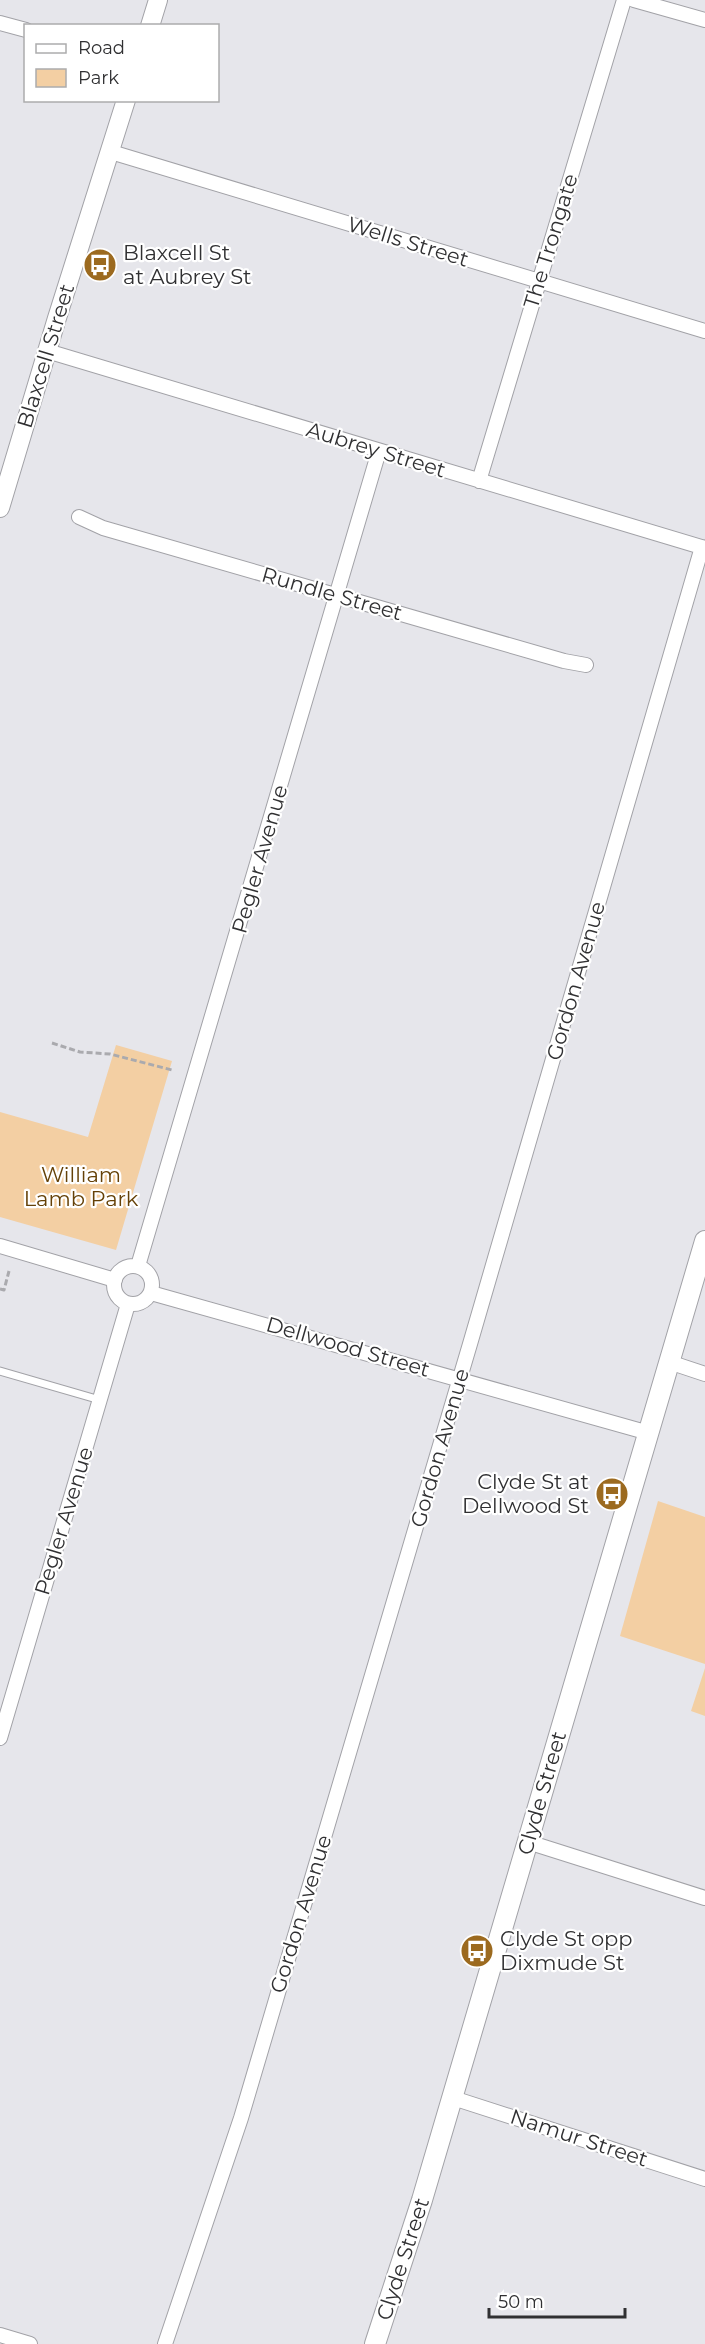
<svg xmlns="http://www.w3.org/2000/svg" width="705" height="2344" font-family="Montserrat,sans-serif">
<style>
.green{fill:#f3cfa3}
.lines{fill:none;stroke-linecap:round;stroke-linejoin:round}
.service-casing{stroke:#a2a2a7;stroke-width:9}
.minor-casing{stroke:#a2a2a7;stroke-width:16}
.tertiary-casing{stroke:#a2a2a7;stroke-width:20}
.secondary-casing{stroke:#a2a2a7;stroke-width:22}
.path{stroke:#aaaaae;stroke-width:3;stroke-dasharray:6 3;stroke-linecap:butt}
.service{stroke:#fff;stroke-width:7}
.minor{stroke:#fff;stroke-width:14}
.tertiary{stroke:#fff;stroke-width:18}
.secondary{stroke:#fff;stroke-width:20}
.labels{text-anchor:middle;stroke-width:4.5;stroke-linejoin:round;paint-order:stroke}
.street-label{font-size:21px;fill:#303032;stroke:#fff}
.poi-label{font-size:21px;fill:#303032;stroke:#fff;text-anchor:start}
.park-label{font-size:21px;fill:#654107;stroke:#fff}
</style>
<rect width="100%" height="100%" fill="#e6e6eb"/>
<!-- green -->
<path class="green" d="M116,1045L172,1061L116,1250L0,1217V1112L88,1137Z
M658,1501L705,1517V1664L620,1636Z
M705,1668V1716L691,1711Z"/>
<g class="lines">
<!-- service casing -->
<g class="service-casing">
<path id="service" d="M0,1371L100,1400"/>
</g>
<!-- minor casing -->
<g class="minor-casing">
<path id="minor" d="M634,0L705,20
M0,23L26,30
M111,152L705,331
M47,351L705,548
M479,481L624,0
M79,517L103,528L564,661L586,665
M0,1246L115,1280
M138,1266L379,451
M114 1285a19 19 0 1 1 38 0a19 19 0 1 1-38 0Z
M151,1293L649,1433
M669,1362L705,1374
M0,1738L128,1304
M528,1842L705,1898
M453,2098L705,2179
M0,2335L30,2344
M165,2344L241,2118L470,1344L702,547"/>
</g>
<!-- tertiary casing -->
<g class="tertiary-casing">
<path id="tertiary" d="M150,26L158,0
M0,508L57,318L126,100"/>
</g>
<!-- secondary casing -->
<g class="secondary-casing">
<path id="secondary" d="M375,2344L422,2200L705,1241"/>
</g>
<!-- path -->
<path class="path" d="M52,1043L80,1052L110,1054L172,1070
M0,1289L4,1290L9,1271"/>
<!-- service -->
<use href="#service" class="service"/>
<!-- minor -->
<use href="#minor" class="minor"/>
<!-- tertiary -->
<use href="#tertiary" class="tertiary"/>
<!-- secondary -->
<use href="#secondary" class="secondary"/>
</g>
<!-- icons -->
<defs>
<g id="bus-disc" transform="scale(1.725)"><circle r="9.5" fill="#9c6a1f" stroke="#fff"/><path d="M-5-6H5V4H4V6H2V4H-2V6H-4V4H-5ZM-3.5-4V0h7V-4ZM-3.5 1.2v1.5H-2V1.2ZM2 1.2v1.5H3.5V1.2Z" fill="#fff"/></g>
</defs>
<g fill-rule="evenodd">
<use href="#bus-disc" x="100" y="265"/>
<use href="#bus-disc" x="612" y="1494"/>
<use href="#bus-disc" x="477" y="1951"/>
</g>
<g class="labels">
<!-- street labels -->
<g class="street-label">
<text transform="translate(551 241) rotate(-73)" y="7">The Trongate</text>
<text transform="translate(408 242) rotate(17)" y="7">Wells Street</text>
<text transform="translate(46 356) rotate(-73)" y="7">Blaxcell Street</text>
<text transform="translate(376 450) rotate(17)" y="7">Aubrey Street</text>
<text transform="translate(332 594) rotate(16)" y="7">Rundle Street</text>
<text transform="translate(260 859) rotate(-74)" y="7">Pegler Avenue</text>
<text transform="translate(576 981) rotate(-74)" y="7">Gordon Avenue</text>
<text transform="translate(348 1347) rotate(16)" y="7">Dellwood Street</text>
<text transform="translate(440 1448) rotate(-74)" y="7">Gordon Avenue</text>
<text transform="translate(64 1521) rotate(-73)" y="7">Pegler Avenue</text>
<text transform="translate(542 1793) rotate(-74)" y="7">Clyde Street</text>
<text transform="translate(301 1914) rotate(-73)" y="7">Gordon Avenue</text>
<text transform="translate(579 2138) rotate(18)" y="7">Namur Street</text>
<text transform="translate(403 2259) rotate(-72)" y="7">Clyde Street</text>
</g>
<!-- poi labels -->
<g class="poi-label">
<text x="123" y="260">Blaxcell St<tspan x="123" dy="24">at Aubrey St</tspan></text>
<text x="589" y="1489" text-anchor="end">Clyde St at<tspan x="589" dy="24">Dellwood St</tspan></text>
<text x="500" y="1946">Clyde St opp<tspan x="500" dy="24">Dixmude St</tspan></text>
</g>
<!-- park labels -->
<g class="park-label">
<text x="81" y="1182">William<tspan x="81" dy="24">Lamb Park</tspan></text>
</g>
</g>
<!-- legend -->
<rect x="24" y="24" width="195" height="78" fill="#ffffff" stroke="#acacad" stroke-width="1.5"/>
<rect x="36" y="44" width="30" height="9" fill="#ffffff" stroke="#acacad" stroke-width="1.5"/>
<text x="78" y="54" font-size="18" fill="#303032">Road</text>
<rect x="36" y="69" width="30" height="18" fill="#f3cfa3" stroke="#acacad" stroke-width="1.5"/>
<text x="78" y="84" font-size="18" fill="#303032">Park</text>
<!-- scale -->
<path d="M489 2308v9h136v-9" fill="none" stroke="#303032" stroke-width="3"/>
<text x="498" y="2308" font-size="18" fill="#303032" stroke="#ffffff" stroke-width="4.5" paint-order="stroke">50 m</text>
</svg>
